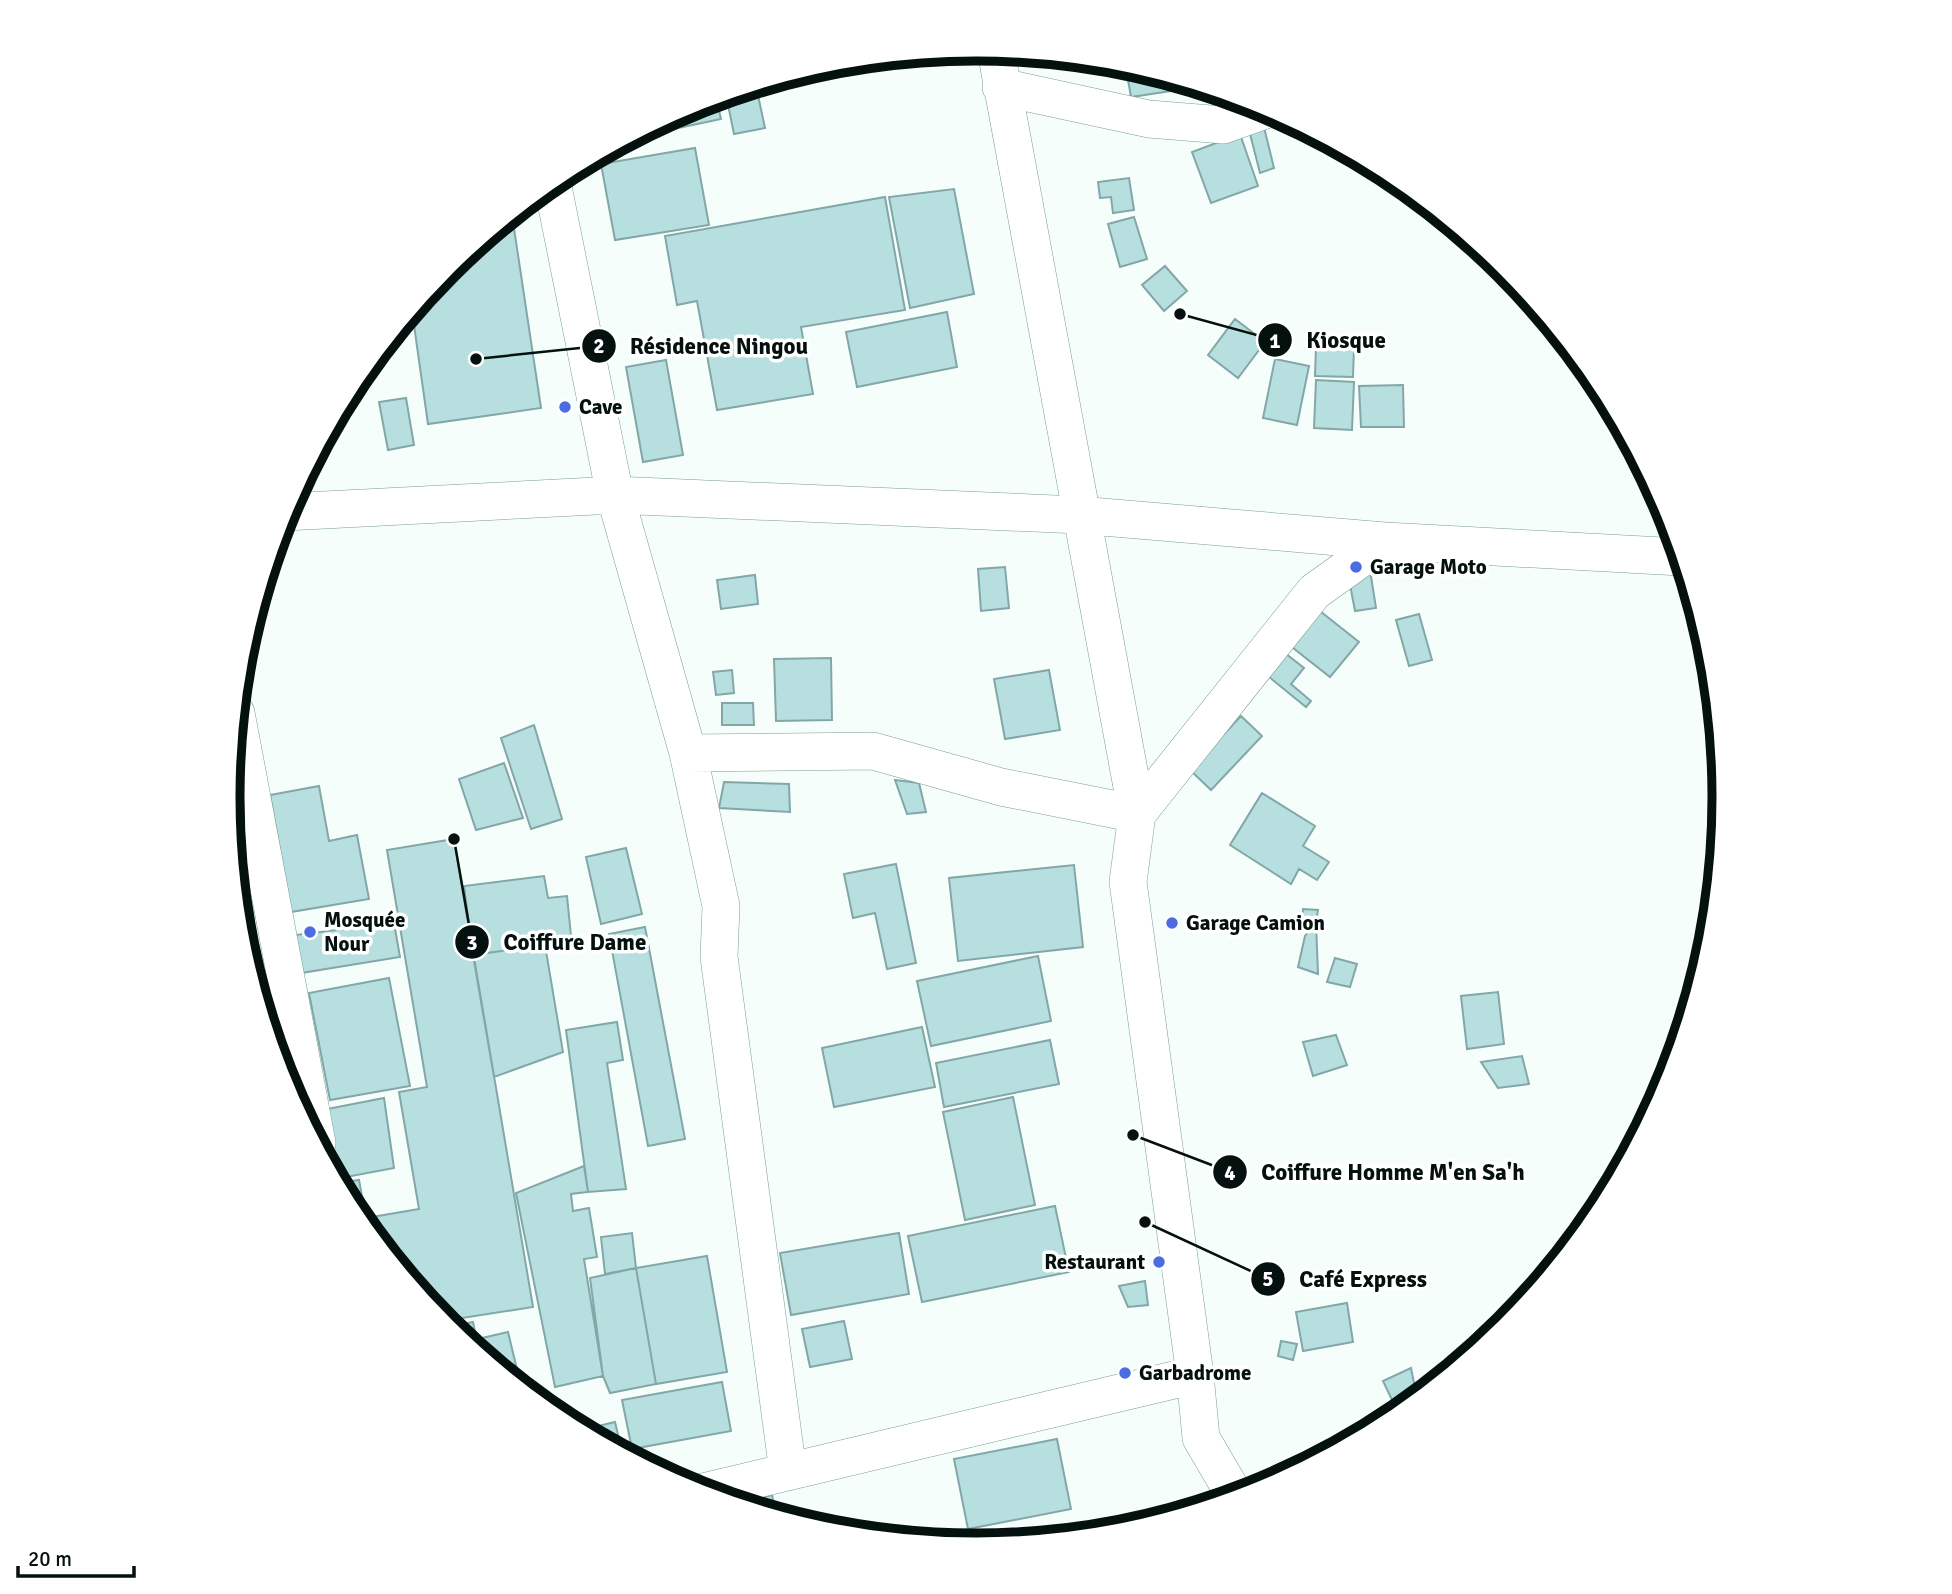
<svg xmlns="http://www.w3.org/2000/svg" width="1952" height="1594" font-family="Signika,sans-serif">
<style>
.building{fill:#b8dfdf;stroke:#82a7a7;stroke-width:2}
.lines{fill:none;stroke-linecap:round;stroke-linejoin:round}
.minor-casing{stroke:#7a9d94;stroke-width:38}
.minor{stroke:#fff;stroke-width:37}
.poi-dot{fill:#4c6de1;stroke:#fff;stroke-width:2.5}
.labels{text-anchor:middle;stroke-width:7;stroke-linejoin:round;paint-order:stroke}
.poi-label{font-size:21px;font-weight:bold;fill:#04110e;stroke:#fff;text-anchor:start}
.rim{fill:none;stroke:#04110e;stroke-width:9}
.leader{fill:none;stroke:#04110e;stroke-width:2.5}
.callout-dot{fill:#04110e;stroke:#fff;stroke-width:2.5}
.mark-label{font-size:21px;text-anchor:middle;font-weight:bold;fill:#fff}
.callout-label{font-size:23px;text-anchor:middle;font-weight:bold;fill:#04110e;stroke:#fff;stroke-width:7;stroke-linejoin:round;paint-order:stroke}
</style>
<rect width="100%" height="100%" fill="#f6fefc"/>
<!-- building -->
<path class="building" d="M1154,73L1198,86V87L1131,97L1128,80Z
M756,86L765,128L734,134L726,95Z
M716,98L721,119L631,138L690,106Z
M1262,119L1274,168L1260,173L1247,122Z
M1240,134L1258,186L1211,203L1192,152Z
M695,148L709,225L615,240L601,164Z
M1129,178L1134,210L1113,213L1111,197L1100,198L1098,182Z
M954,189L974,294L910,308L889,197Z
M885,197L905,310L801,327L813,394L717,410L697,301L677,305L665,236Z
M512,215L541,408L428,424L412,311L447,268Z
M1134,217L1147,259L1120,267L1108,224Z
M1165,266L1187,291L1164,311L1142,285Z
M947,312L957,367L857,387L846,332Z
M1235,319L1265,342L1238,378L1208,355Z
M1316,346L1354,347L1353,377L1315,376Z
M1275,359L1309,366L1297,425L1263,418Z
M666,360L683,455L643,462L626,367Z
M1316,380L1354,382L1352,430L1314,428Z
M1403,385L1404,427H1361L1359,386Z
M406,398L414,445L388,450L379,402Z
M1005,567L1009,608L981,611L978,569Z
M1370,570L1376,608L1355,611L1348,574Z
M755,575L758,604L721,609L717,580Z
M1311,604L1359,642L1330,677L1283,640Z
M1419,614L1432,660L1409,666L1396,620Z
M1281,650L1304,668L1291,684L1311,701L1306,707L1263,672Z
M831,658L832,720L776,721L774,659Z
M732,670L734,693L716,695L713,672Z
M1049,670L1060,730L1005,739L994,679Z
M722,703H753L754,725H722Z
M1241,716L1262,736L1211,790L1190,770Z
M534,725L562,819L531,829L501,738Z
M504,763L523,818L476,830L459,779Z
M895,780L919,783L926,812L907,814Z
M724,782L789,784L790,812L719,808Z
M319,786L329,841L357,835L369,899L291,912L270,795Z
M1262,793L1315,826L1303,846L1329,862L1317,880L1299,869L1291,884L1230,845Z
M454,839L533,1307L443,1321L354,1212L338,1183L359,1180L366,1218L419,1209L399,1092L427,1087L387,850Z
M626,848L642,914L601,924L586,857Z
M896,864L916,963L887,969L875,913L853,918L844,874Z
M1074,865L1083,947L958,961L949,878Z
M544,876L548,898L567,896L571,936L545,945L473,955L464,886Z
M1303,909L1318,910L1316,922L1302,921Z
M1316,922L1318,974L1298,967L1305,936Z
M394,923L400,957L301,973L295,935Z
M645,927L685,1139L648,1146L609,934Z
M545,945L563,1052L494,1077L473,955Z
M1038,956L1051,1021L931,1046L917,981Z
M1335,958L1357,964L1350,987L1327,982Z
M389,978L410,1086L330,1100L309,993Z
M1498,992L1504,1044L1467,1049L1461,996Z
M617,1022L623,1060L607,1063L626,1189L588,1192L566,1030Z
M922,1027L935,1087L834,1107L822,1048Z
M1336,1035L1347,1065L1313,1076L1303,1042Z
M1050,1040L1059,1084L944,1107L936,1063Z
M1522,1056L1529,1084L1498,1088L1481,1062Z
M1013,1097L1035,1205L965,1220L943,1112Z
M384,1098L394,1168L336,1179L329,1166L322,1110Z
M584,1166L588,1192L571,1194L573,1211L589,1208L597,1257L584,1259L603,1376L555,1387L516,1193Z
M1055,1206L1069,1272L922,1302L908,1236Z
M632,1233L636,1268L605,1274L601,1237Z
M899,1233L909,1294L791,1315L780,1253Z
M707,1256L727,1372L656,1384L636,1268Z
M636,1268L656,1384L610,1393L603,1376L590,1278Z
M1145,1281L1148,1305L1128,1307L1119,1286Z
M1347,1303L1353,1342L1303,1351L1296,1312Z
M844,1321L852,1359L810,1367L802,1329Z
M473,1322L479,1352L448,1327Z
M508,1332L521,1386L486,1358L482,1338Z
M1281,1341L1297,1344L1293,1360L1278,1356Z
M1411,1368L1417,1398L1413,1401L1393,1402L1383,1381Z
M722,1382L731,1431L632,1449L622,1400Z
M615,1422L621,1447L615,1448L581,1430Z
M1057,1439L1071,1509L968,1529L954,1459Z
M772,1495L776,1514L738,1503Z
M926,1528L929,1540L887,1536Z
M1085,1529L1086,1534L1022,1540Z"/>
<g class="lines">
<!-- minor casing -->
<g class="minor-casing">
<path id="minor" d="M1001,87L1149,119L1223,125L1268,109
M552,182L615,495L688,753L721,906L719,957L788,1472
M285,512L615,495L1079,515L1385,541L1681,557
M236,713L317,1143
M688,753L873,751L1001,787L1137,814L996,51
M703,1492L1195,1375
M1235,1496L1201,1438L1195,1375L1128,882L1137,814L1314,592L1385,541"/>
</g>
<!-- minor -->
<use href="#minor" class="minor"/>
</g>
<!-- markers -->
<g class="poi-dot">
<circle cx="565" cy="407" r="7"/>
<circle cx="1356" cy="567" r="7"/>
<circle cx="1172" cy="923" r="7"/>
<circle cx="310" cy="932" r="7"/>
<circle cx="1159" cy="1262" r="7"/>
<circle cx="1125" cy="1373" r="7"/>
</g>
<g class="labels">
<!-- poi labels -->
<g class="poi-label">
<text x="579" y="414">Cave</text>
<text x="1370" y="574">Garage Moto</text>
<text x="324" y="927">Mosquée<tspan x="324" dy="24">Nour</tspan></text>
<text x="1186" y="930">Garage Camion</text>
<text x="1145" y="1269" text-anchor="end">Restaurant</text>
<text x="1139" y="1380">Garbadrome</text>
</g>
</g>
<!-- crop -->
<path d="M0 0H1952V1594H0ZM240 797a736 736 0 1 1 1472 0a736 736 0 1 1-1472 0Z" fill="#fff" fill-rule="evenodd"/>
<path class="rim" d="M240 797a736 736 0 1 1 1472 0a736 736 0 1 1-1472 0Z"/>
<!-- callouts -->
<path class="leader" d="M1180 314L1275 340M476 359L599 346M454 839L472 942M1133 1135L1230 1172M1145 1222L1268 1279"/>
<g class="callout-dot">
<circle cx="1180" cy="314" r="7"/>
<circle cx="476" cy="359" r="7"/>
<circle cx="454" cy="839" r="7"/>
<circle cx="1133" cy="1135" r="7"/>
<circle cx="1145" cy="1222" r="7"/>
<circle cx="1275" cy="340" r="18"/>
<circle cx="599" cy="346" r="18"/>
<circle cx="472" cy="942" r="18"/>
<circle cx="1230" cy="1172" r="18"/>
<circle cx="1268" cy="1279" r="18"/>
</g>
<g class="mark-label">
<text x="1275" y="348">1</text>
<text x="599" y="353">2</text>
<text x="472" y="950">3</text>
<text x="1230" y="1180">4</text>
<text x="1268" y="1286">5</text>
</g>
<g class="callout-label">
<text x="1346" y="348">Kiosque</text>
<text x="719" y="354">Résidence Ningou</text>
<text x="575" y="950">Coiffure Dame</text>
<text x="1393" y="1180">Coiffure Homme M'en Sa'h</text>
<text x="1363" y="1287">Café Express</text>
</g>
<!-- scale -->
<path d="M18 1566v10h116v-10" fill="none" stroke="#04110e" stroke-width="3.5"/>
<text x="28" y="1566" font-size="21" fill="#04110e" stroke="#ffffff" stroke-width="5" paint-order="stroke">20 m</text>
</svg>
